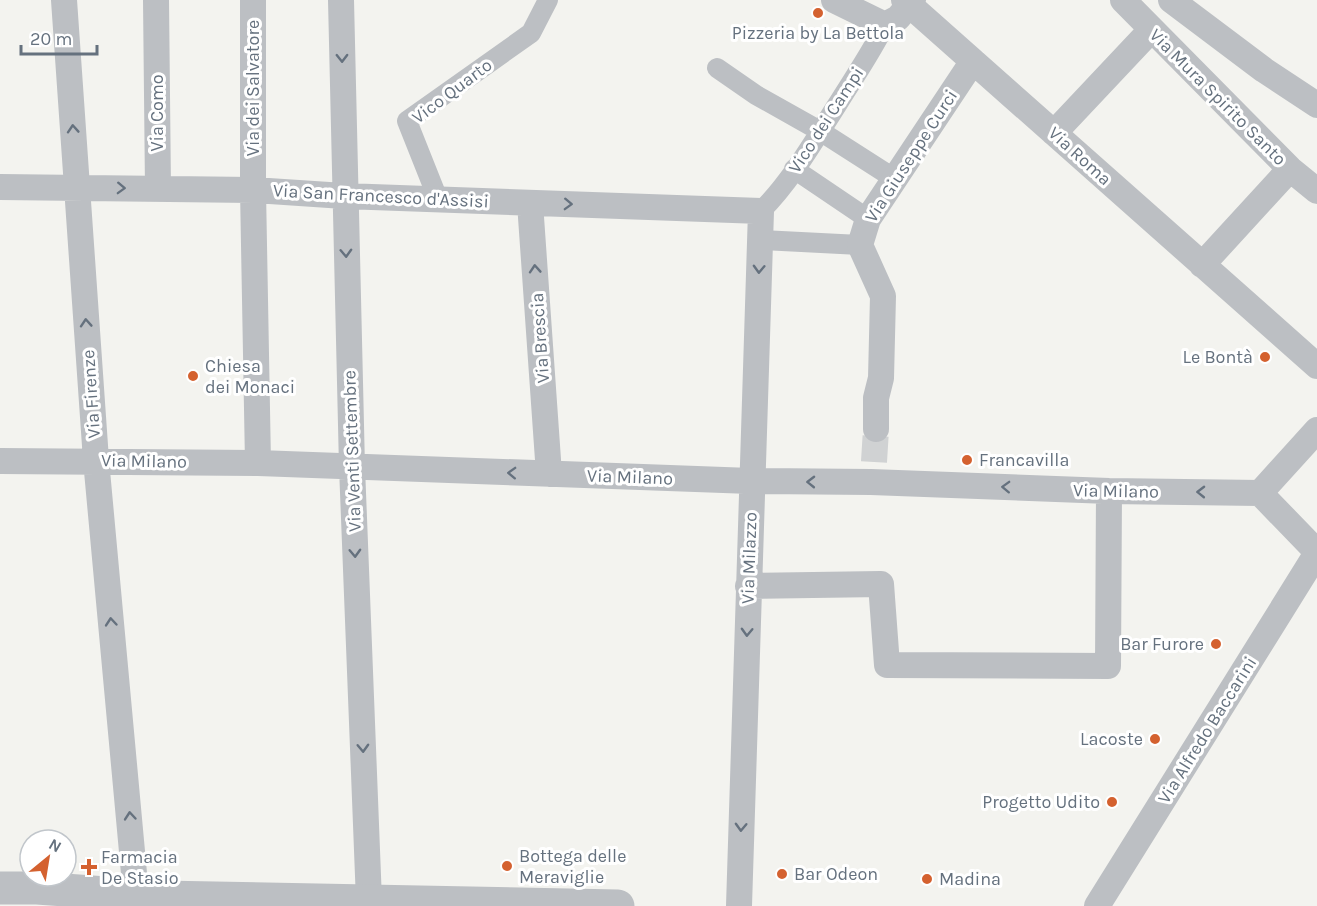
<svg xmlns="http://www.w3.org/2000/svg" width="1317" height="906" font-family="Karla,sans-serif">
<style>
.lines{fill:none;stroke-linecap:round;stroke-linejoin:round}
.minor-tunnel{stroke:#d0d2d3;stroke-width:26;stroke-dasharray:26 13;stroke-linecap:butt}
.pedestrian{stroke:#bcbfc3;stroke-width:20}
.minor{stroke:#bcbfc3;stroke-width:26}
.tertiary{stroke:#bcbfc3;stroke-width:33}
.oneway{stroke:#65717e}
.poi-dot{fill:#d4612f;stroke:#fff;stroke-width:2}
.labels{text-anchor:middle;stroke-width:6;stroke-linejoin:round;paint-order:stroke}
.poi-label{font-size:18px;fill:#65717e;stroke:#fff;text-anchor:start}
.street-label{font-size:18px;fill:#65717e;stroke:#fff}
</style>
<rect width="100%" height="100%" fill="#f3f3ef"/>
<g class="lines">
<!-- minor-tunnel -->
<path class="minor-tunnel" d="M874,462L876,429"/>
<!-- pedestrian -->
<path class="pedestrian" d="M717,68L756,95L820,131L895,179
M794,169L868,219
M438,199L407,121L531,33L548,0
M761,211C791,181 814,141 837,105C853,79 871,53 885,25
M760,240L860,245"/>
<!-- minor -->
<path class="minor" d="M64,0L96,460L136,895
M156,0L158,189
M253,0V190L258,463
M341,0L352,467L369,901L371,906
M834,0L885,25L898,18L913,0
M904,0L1317,366
M1123,0L1290,169L1317,191
M1171,0L1264,70L1317,105
M1054,133L1151,30
M0,187L253,190L344,196L761,211L739,906
M530,203L549,474
M1202,265L1290,169
M876,429V398L881,378L883,296L860,245L868,219L973,61
M0,461L258,463L751,481L871,482L1109,491L1260,493
M1260,493L1317,430
M1260,493L1317,552
M748,586L881,584L887,665L1108,666L1109,491
M1097,906L1317,553"/>
<!-- tertiary -->
<path class="tertiary" d="M0,888H37L161,897L618,906"/>
</g>
<!-- one-way arrows -->
<defs><path id="oneway-chevron" d="M-2-3.5L2.5 0L-2 3.5" fill="none" stroke-width="1.6" stroke-linecap="round" stroke-linejoin="round" transform="scale(1.5)"/></defs>
<g class="oneway">
<use href="#oneway-chevron" transform="translate(342 58) rotate(89)"/>
<use href="#oneway-chevron" transform="translate(73 129) rotate(-94)"/>
<use href="#oneway-chevron" transform="translate(121 188) rotate(2)"/>
<use href="#oneway-chevron" transform="translate(568 204) rotate(2)"/>
<use href="#oneway-chevron" transform="translate(346 253) rotate(88)"/>
<use href="#oneway-chevron" transform="translate(535 269) rotate(-94)"/>
<use href="#oneway-chevron" transform="translate(759 269) rotate(92)"/>
<use href="#oneway-chevron" transform="translate(86 323) rotate(-94)"/>
<use href="#oneway-chevron" transform="translate(512 473) rotate(-178)"/>
<use href="#oneway-chevron" transform="translate(811 482) rotate(-179)"/>
<use href="#oneway-chevron" transform="translate(1006 487) rotate(-178)"/>
<use href="#oneway-chevron" transform="translate(1201 492) rotate(-179)"/>
<use href="#oneway-chevron" transform="translate(355 553) rotate(88)"/>
<use href="#oneway-chevron" transform="translate(111 622) rotate(-95)"/>
<use href="#oneway-chevron" transform="translate(747 632) rotate(92)"/>
<use href="#oneway-chevron" transform="translate(363 748) rotate(88)"/>
<use href="#oneway-chevron" transform="translate(130 816) rotate(-95)"/>
<use href="#oneway-chevron" transform="translate(741 827) rotate(92)"/>
</g>
<!-- markers -->
<g class="poi-dot">
<circle cx="818" cy="13" r="6"/>
<circle cx="1265" cy="357" r="6"/>
<circle cx="193" cy="376" r="6"/>
<circle cx="967" cy="460" r="6"/>
<circle cx="1216" cy="644" r="6"/>
<circle cx="1155" cy="739" r="6"/>
<circle cx="1112" cy="802" r="6"/>
<circle cx="507" cy="866" r="6"/>
<path d="M86 858h6v6h6v6h-6v6h-6v-6h-6v-6h6z"/>
<circle cx="782" cy="874" r="6"/>
<circle cx="927" cy="879" r="6"/>
</g>
<g class="labels">
<!-- poi labels -->
<g class="poi-label">
<text x="818" y="39" text-anchor="middle">Pizzeria by La Bettola</text>
<text x="1253" y="363" text-anchor="end">Le Bontà</text>
<text x="205" y="372">Chiesa<tspan x="205" dy="21">dei Monaci</tspan></text>
<text x="979" y="466">Francavilla</text>
<text x="1204" y="650" text-anchor="end">Bar Furore</text>
<text x="1143" y="745" text-anchor="end">Lacoste</text>
<text x="1100" y="808" text-anchor="end">Progetto Udito</text>
<text x="519" y="862">Bottega delle<tspan x="519" dy="21">Meraviglie</tspan></text>
<text x="101" y="863">Farmacia<tspan x="101" dy="21">De Stasio</tspan></text>
<text x="794" y="880">Bar Odeon</text>
<text x="939" y="885">Madina</text>
</g>
<!-- street labels -->
<g class="street-label">
<text transform="translate(253 88) rotate(-90)" y="6">Via dei Salvatore</text>
<text transform="translate(452 91) rotate(-37)" y="6">Vico Quarto</text>
<text transform="translate(1218 97) rotate(45)" y="6">Via Mura Spirito Santo</text>
<text transform="translate(157 113) rotate(-90)" y="6">Via Como</text>
<text transform="translate(826 120) rotate(-57)" y="6">Vico dei Campi</text>
<text transform="translate(911 156) rotate(-57)" y="6">Via Giuseppe Curci</text>
<text transform="translate(1080 156) rotate(42)" y="6">Via Roma</text>
<text transform="translate(381 196) rotate(3)" y="6">Via San Francesco d'Assisi</text>
<text transform="translate(540 338) rotate(-94)" y="6">Via Brescia</text>
<text transform="translate(91 394) rotate(-94)" y="6">Via Firenze</text>
<text transform="translate(352 451) rotate(-92)" y="6">Via Venti Settembre</text>
<text transform="translate(144 461) rotate(1)" y="6">Via Milano</text>
<text transform="translate(630 477) rotate(2)" y="6">Via Milano</text>
<text transform="translate(1116 491) rotate(1)" y="6">Via Milano</text>
<text transform="translate(749 558) rotate(-88)" y="6">Via Milazzo</text>
<text transform="translate(1207 730) rotate(-58)" y="6">Via Alfredo Baccarini</text>
</g>
</g>
<!-- north arrow -->
<g transform="translate(48 858) rotate(30)"><circle r="28" fill="#ffffff" stroke="#c1c6cb" stroke-width="1.5"/>
<path d="M0-4.5L10 22L0 15L-10 22Z" fill="#d4612f"/>
<text y="-9" font-size="16" font-weight="bold" text-anchor="middle" fill="#65717e">N</text>
</g>
<!-- scale -->
<path d="M21 45v9h76v-9" fill="none" stroke="#65717e" stroke-width="3"/>
<text x="30" y="45" font-size="18" fill="#65717e" stroke="#ffffff" stroke-width="4.5" paint-order="stroke">20 m</text>
</svg>
